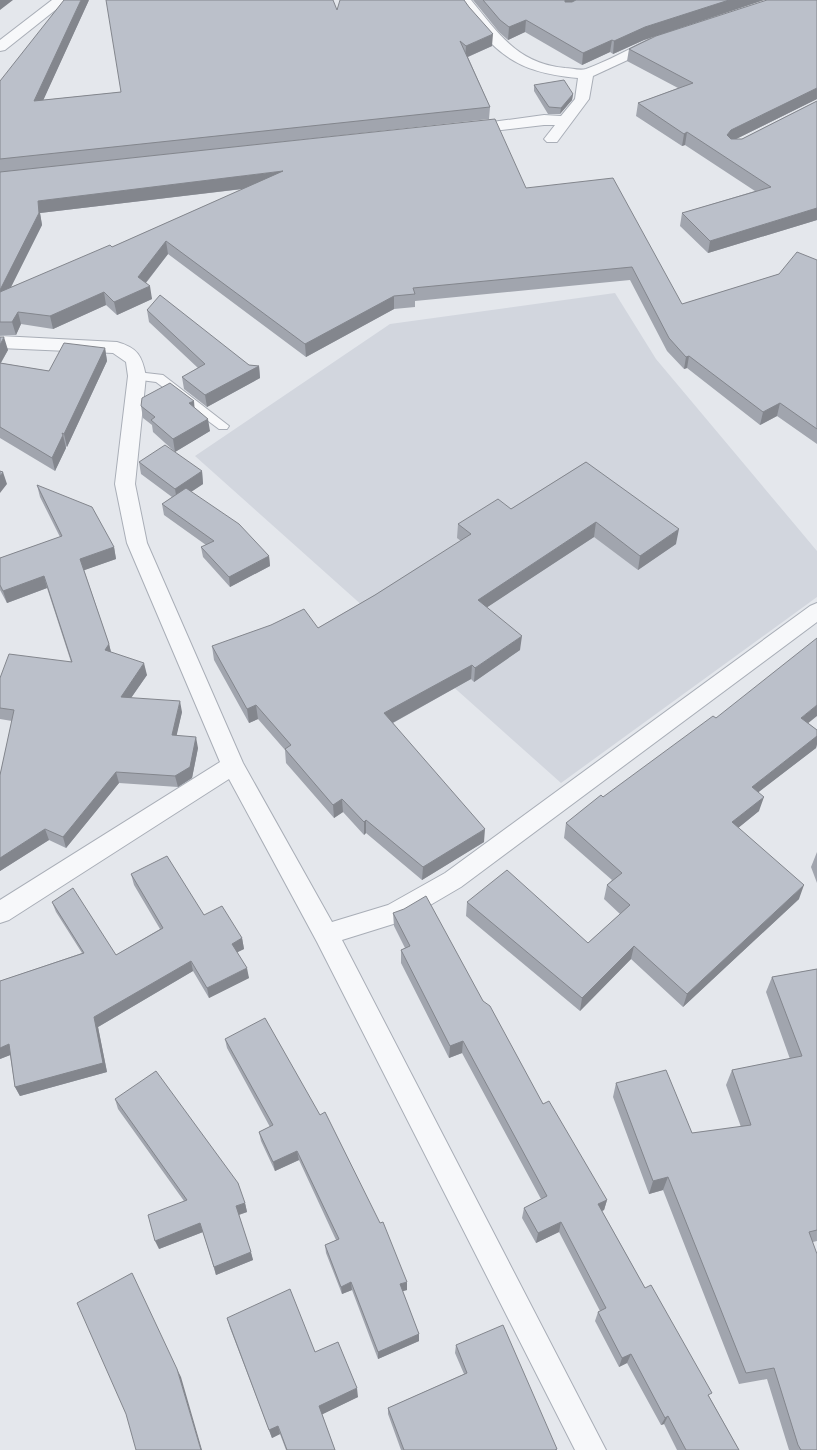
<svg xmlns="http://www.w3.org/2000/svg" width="817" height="1450" font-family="'Noto Sans',sans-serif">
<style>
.built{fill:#d2d6de}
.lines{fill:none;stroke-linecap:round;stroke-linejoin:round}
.service-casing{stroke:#a9aeb7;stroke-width:2}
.minor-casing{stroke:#a9aeb7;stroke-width:2}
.tertiary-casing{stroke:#a9aeb7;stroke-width:2}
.service{fill:#f7f8fa;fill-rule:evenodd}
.minor{fill:#f7f8fa;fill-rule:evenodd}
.tertiary{fill:#f7f8fa;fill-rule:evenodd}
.wall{fill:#a1a5ae;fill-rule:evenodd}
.shaded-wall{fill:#83868d}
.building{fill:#bbc0ca;stroke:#83868d}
</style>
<rect width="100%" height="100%" fill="#e4e7ec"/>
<!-- built -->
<path class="built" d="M615,293L656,359L817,551V597L561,783L195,456L390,324Z"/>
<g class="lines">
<!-- service casing -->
<g class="service-casing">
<path id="service" d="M137,372L163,375L229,426L227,429H219L156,382L133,379L131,376L133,373Z"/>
</g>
<!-- minor casing -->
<g class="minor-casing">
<path id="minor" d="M457,0H471C499,34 517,63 565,68C571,68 580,71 586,69C608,61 629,49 650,39H660L662,42L660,45L593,76L589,99L557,142H547L544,139L555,125H544L468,134L463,132L460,129L463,126L544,115L561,116L575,99L578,78C513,72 493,52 457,0Z
M0,336L117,342C138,348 142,356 146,376L135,484L147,543L243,763L332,922L388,905L445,873L810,606L817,603V622L461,887L403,921L342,940L606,1450H575L317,942L229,779L9,920L0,923V900L220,762L127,543L115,484L128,376L126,362L113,353L0,348Z"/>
</g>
<!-- tertiary casing -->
<g class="tertiary-casing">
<path id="tertiary" d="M52,0H68L5,50L0,51V40Z"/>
</g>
<!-- service -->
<use href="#service" class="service"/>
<!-- minor -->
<use href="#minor" class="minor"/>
<!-- tertiary -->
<use href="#tertiary" class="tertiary"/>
</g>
<!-- wall -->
<path class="wall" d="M89,0L43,100L121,92L337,10L492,46L468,57L490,107L489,119L45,168L526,188L682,304L779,274L817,260V444L777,416L760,425L687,368L684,369L667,351L630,280L415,301V307L394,309L306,357L168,254L146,283L152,299L117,315L106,305L53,329L21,324L16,335H0V81ZM243,189L112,247L11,287L42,225L40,213Z
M473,0H764L644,40L613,54L610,52L582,65L525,32L508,40L499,32Z
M817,0V99L736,139H742L817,101V220L708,253L680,226L682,213L755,191L685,145L682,146L636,116L638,103L678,88L627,61L629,49Z
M534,85L573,94L572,100L560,114H548L534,91Z
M147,310L249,365L259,366L260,378L207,407L184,389L182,377L198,368L149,322Z
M0,337L8,350L1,363L49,371L105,348L107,361L67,447L66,446V448L55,471L0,438Z
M141,406L195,408L210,431L175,452L153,432L152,425L143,418Z
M139,462L202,471L203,484L191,492L269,556L270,566L230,587L203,557L201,547L206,545L164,515L162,504L172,497L141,474Z
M586,462L676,544L638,570L594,537L487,607L520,650L474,682L471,679L393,723L484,842L422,880L366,833L364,835L343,812L334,818L286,763L285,750L258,719L249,723L214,660L212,646L318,628L375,595L461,541L457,538L458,524L511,509Z
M37,485L114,547L116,559L84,570L109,644L111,652L147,675L131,698L182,712L176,736L198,748L192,778L178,787L119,783L66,848L49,840L0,871V775L12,721L0,719V678L71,662L47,588L7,603L0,590V558L60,537L40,497Z
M716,718L808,723L817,730V744L816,748L758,792L759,811L738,828L799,899L683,1007L631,959L580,1011L466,916L467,902L588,943L620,914L604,899L607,885L612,880L564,838L566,823Z
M817,852V883L811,867Z
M131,874L204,915L242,938L244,949L237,952L249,978L209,998L193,971L98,1027L107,1072L20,1096L15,1087L10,1055L0,1059V981L82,953L56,912L52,902L116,955L160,929L134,885Z
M393,913L483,1001L543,1104L607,1200L604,1210L602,1211L645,1288L709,1396L739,1450H677L664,1424L661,1425L627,1363L619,1367L595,1321L598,1312L600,1311L559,1232L536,1243L522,1218L524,1208L541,1199L462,1053L449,1058L401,963V950L405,948L394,926Z
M817,969V1241L813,1242L817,1450H789L767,1379L739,1384L663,1190L649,1194L613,1097L616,1083L692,1133L741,1127L726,1085L732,1070L790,1059L766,992L772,977Z
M225,1039L407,1290L402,1291L419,1334V1341L378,1359L352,1290L342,1294L326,1253L325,1245L336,1240L299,1160L275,1171L261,1141L259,1132L270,1127L227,1048Z
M115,1099L245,1203L247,1212L239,1215L253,1260L216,1275L203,1232L159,1249L184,1201L118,1109Z
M227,1318L315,1352L358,1397L322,1414L335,1450H286L280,1434L272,1438L230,1328Z
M456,1345L557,1449V1450H401L388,1414V1408L464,1374L455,1353Z"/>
<!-- shaded-wall -->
<path class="shaded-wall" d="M0,0H13L0,10Z
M81,0H89L37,114L34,101Z
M565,0H576L564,8Z
M729,0H764L644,40L613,54L614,41L645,27Z
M526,20L525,32L508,40L509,27Z
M493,34L492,46L465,58L466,46Z
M612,40L610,52L582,65L583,53Z
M817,88V99L728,143L727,135L731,130Z
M573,94L572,100L560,114L561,108Z
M687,132L685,145L682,146L684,134Z
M283,171L284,184L40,213L42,225L2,305L0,298V290L38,201Z
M817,208V220L708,253L710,241Z
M166,241L168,254L140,290L138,277Z
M150,286L152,299L117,315L114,302Z
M104,292L106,305L53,329L50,316Z
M394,296V309L306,357L305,344Z
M18,312L21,324L16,335L12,322Z
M4,337L8,350L0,364V345Z
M105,348L107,361L67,447L64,434Z
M689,356L687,368L684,369L686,357Z
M259,366L260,378L207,407L205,395Z
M194,401L195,413L189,403Z
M780,403L777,416L760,425L763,412Z
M208,419L210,431L175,452L173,439Z
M63,435L66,448L55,471L52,458Z
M202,471L203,484L177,501L175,489Z
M3,472L7,484L0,493V476Z
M596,522L594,537L477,614L478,600Z
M679,529L676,544L638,570L640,556Z
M114,547L116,559L82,571L80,559Z
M269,556L270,566L230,587L229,577Z
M44,576L47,588L7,603L3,591Z
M522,636L520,650L474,682L475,668Z
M109,644L112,656L105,650Z
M144,663L147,675L124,708L121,697Z
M472,665L471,679L385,727L384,713Z
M180,701L182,712L174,747L172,735Z
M256,705L258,719L249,723L247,709Z
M817,705V716L796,733L801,718Z
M817,736V744L816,748L747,801L752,787Z
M196,737L198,748L192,778L178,787L175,776Z
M116,772L119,783L66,848L63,837Z
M764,797L759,811L727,837L732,822Z
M342,799L343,812L334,818L333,805Z
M366,820V833L364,835V822Z
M45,829L49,840L0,871V858Z
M485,829L484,842L422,880L423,867Z
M804,885L799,899L683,1007L687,994Z
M242,938L244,949L234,954L232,944Z
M634,946L631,959L580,1011L582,998Z
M191,961L193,971L98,1027L107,1072L20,1096L15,1087L94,1017Z
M247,968L249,978L209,998L207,988Z
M463,1041L462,1053L449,1058L450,1046Z
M9,1044L13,1054L0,1059V1048Z
M297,1151L299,1160L275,1171L273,1162Z
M668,1177L663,1190L649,1194L653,1181Z
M607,1200L604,1210L595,1214L598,1204Z
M245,1203L247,1212L238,1215L236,1206Z
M561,1222L559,1232L536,1243L538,1233Z
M200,1223L203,1232L159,1249L155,1241Z
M251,1252L253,1260L216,1275L214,1267Z
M351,1282L352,1290L342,1294L341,1287Z
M407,1282V1290L400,1292V1284Z
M419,1334V1341L378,1359V1352Z
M631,1354L627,1363L619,1367L622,1358Z
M177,1369L181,1377L202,1450H201Z
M357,1388L358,1397L321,1415L319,1406Z
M668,1416L664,1424L661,1425L665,1418Z
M278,1426L280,1434L272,1438L269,1430Z"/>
<!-- building -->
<path class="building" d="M64,0H81L34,101L121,92L106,0H333L337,10L340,0H464L469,7L493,34L466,46L460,41L490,107L0,159V81Z
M483,0H565V2H572L576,0H729L645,27L614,41L612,40L583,53L526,20L509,27L500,20Z
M767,0H817V88L731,130L727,135L731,139H742L817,101V208L710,241L682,213L771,187L687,132L684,134L638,103L693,83L629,49L656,36Z
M564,80L573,94L561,108L549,107L534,85Z
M495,119L526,188L613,178L682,304L779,274L797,252L817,260V429L780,403L763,412L689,356L686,357L669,338L632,267L413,288L415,294L394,296L305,344L166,241L138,277L150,286L114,302L104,292L50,316L18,312L12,322H0V292L110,245L112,247L283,171L38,201L39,213L0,290V172Z
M160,295L249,365L259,366L205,395L182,377L205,364L147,310Z
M0,337H4L0,345Z
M64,343L105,348L64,434L62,433L63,435L52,458L0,427V363L49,371Z
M170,383L194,401L189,403L208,419L173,439L151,420L155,417L141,406L142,398Z
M165,445L202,471L175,489L139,462Z
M586,462L679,529L640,556L596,522L478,600L522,636L475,668L472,665L384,713L485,829L423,867L366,820L364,822L342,799L333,805L285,749L291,745L256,705L247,709L212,646L271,625L304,609L318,628L375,595L471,534L458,524L498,499L511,509Z
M0,471L3,472L0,476Z
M37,485L92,507L114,547L80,559L109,644L105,650L144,663L121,697L180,701L172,735L196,737L190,767L175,776L116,772L63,837L45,829L0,858V775L14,710L0,708V678L9,654L72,662L44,576L3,591L0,585V558L62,536Z
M186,488L239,524L269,556L229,577L201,547L214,541L162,504Z
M817,638V705L801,718L817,730V736L752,787L764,797L732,822L804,885L687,994L634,946L582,998L467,902L507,870L588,943L630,905L607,885L622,873L566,823L601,795L603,797L713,716L716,718Z
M167,856L204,915L222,906L242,938L232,944L247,968L207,988L191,961L94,1017L103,1063L15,1087L9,1044L0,1048V981L84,953L52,902L73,888L116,955L163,928L131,874Z
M426,896L483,1001L490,1006L543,1104L549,1101L607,1200L598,1204L645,1288L651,1285L712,1393L708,1395L739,1450H686L668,1416L665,1418L631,1354L622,1358L598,1312L606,1308L561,1222L538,1233L524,1208L547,1196L463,1041L450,1046L401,950L410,946L393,913L404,909Z
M817,969V1230L809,1232L817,1254V1450H801L798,1445L774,1368L746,1373L668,1177L653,1181L616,1083L666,1070L692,1133L751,1125L732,1070L802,1056L772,977Z
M265,1018L320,1115L325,1112L380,1223L383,1222L407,1282L400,1284L419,1334L378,1352L351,1282L341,1287L325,1245L339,1239L297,1151L273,1162L259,1132L273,1125L225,1039Z
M156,1071L238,1183L245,1203L236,1206L251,1252L214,1267L200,1223L155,1241L148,1215L187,1200L115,1099Z
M132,1273L177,1369L201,1450H136L126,1414L77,1303Z
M290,1289L315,1352L338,1342L357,1388L319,1406L335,1450H287L278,1426L269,1430L227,1318Z
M503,1325L557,1449L555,1450H404L388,1408L467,1373L456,1345Z"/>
</svg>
